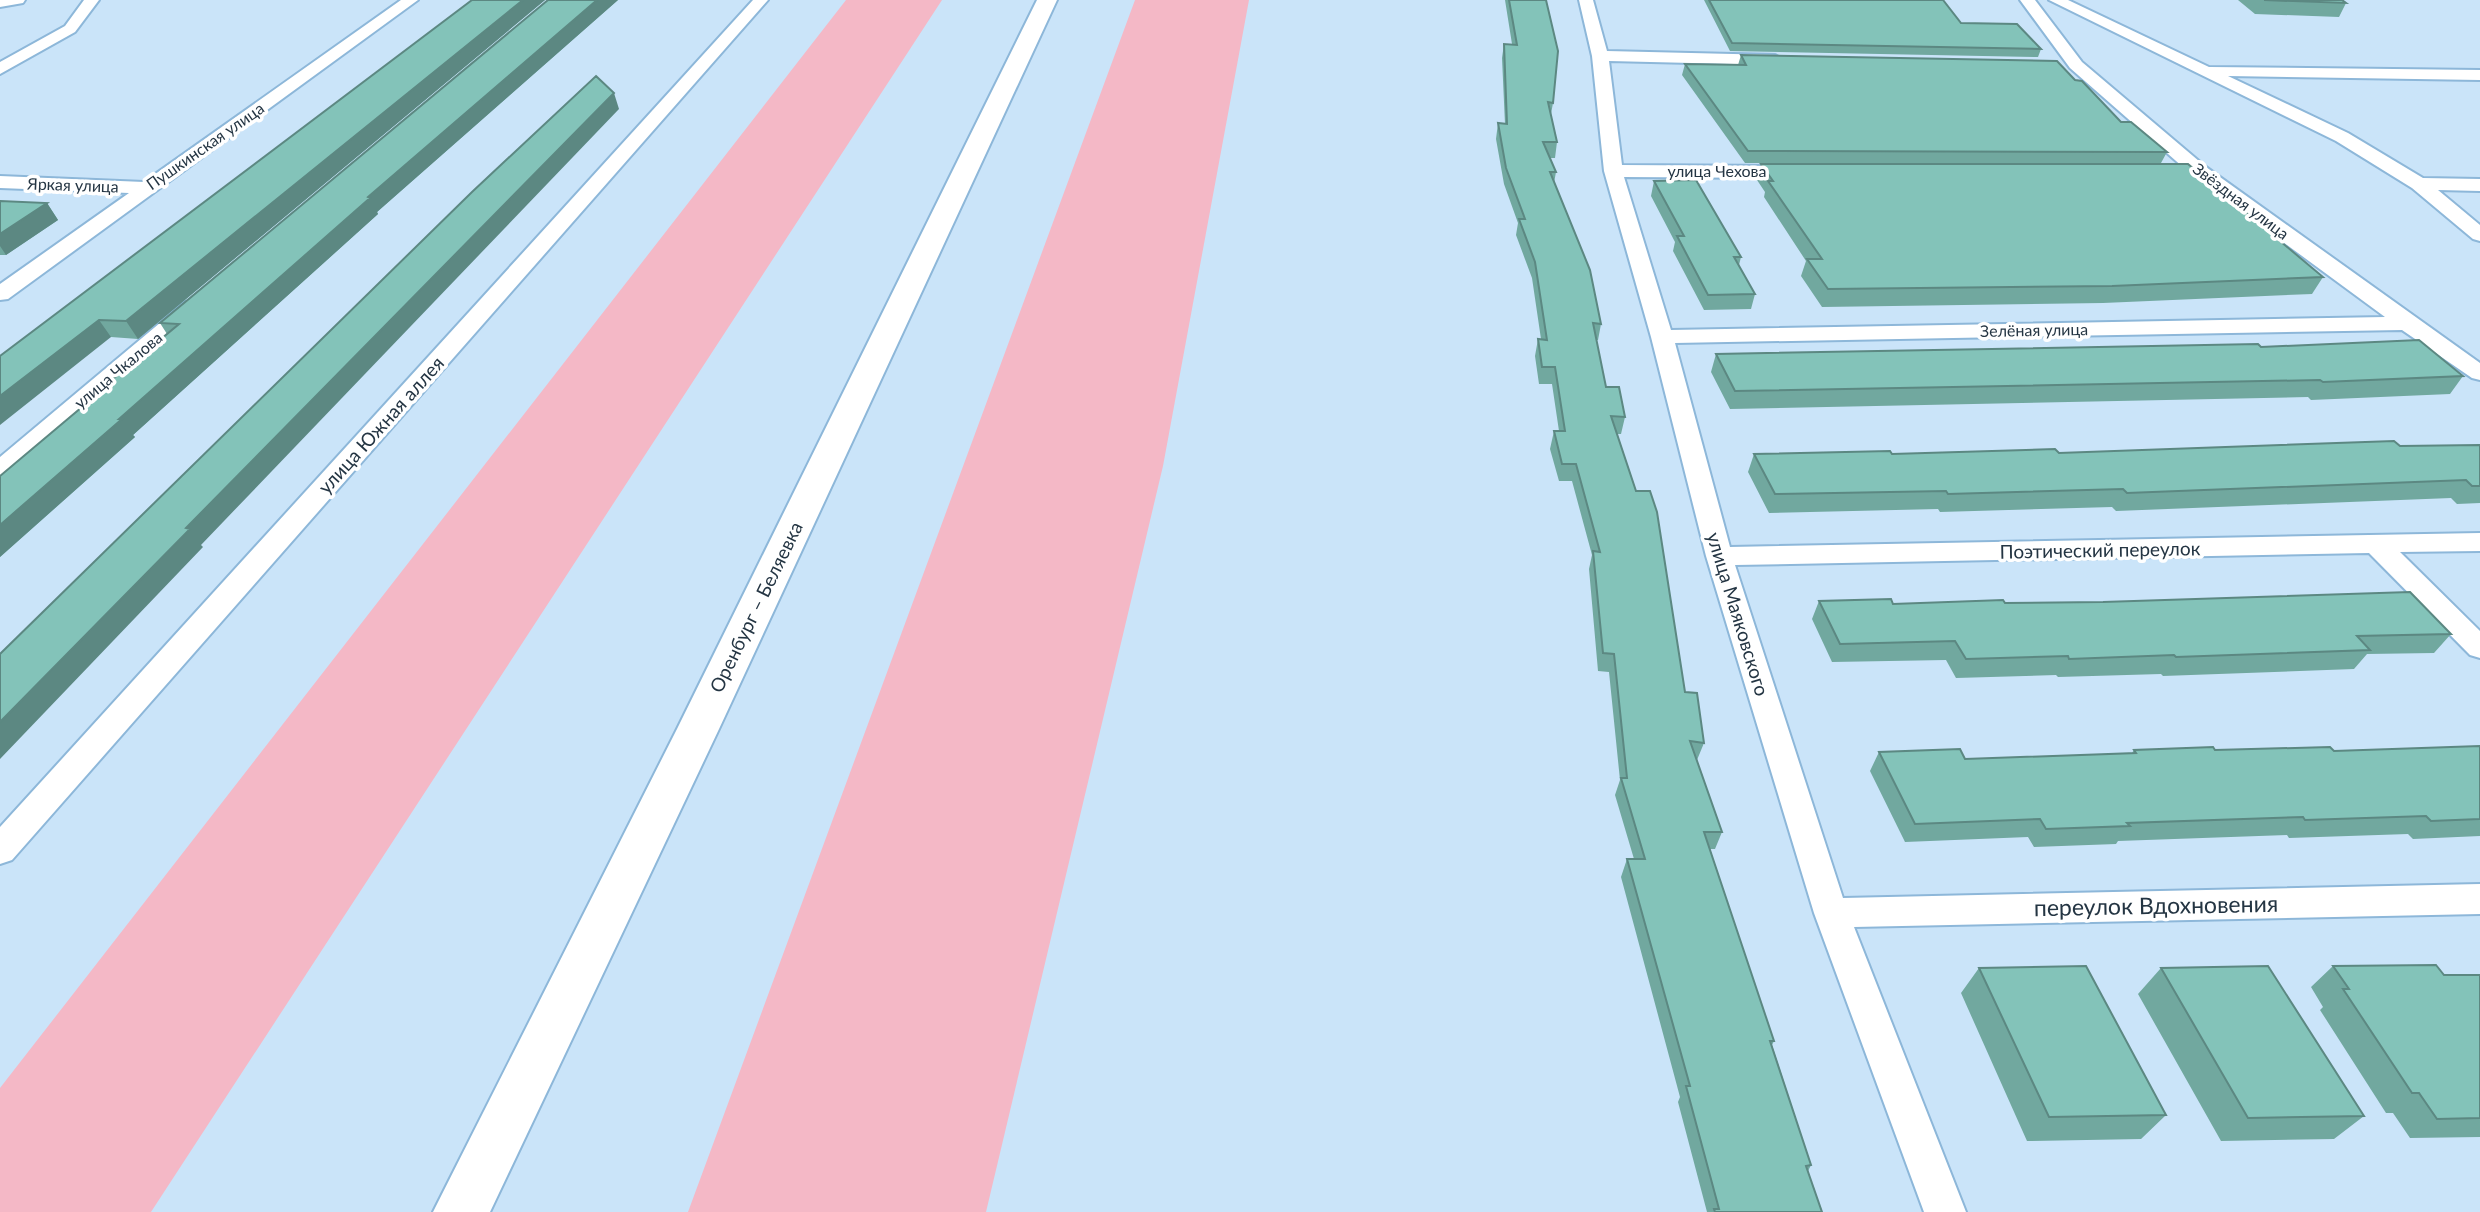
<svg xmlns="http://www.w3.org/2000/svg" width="2480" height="1212" font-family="Lato,sans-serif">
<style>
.green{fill:#f4b8c6}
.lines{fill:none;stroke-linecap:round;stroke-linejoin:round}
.minor-casing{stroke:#8db7d9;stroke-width:4}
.secondary-casing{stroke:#8db7d9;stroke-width:4}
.minor{fill:#fff;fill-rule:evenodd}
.secondary{fill:#fff;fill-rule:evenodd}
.wall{fill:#71a89f}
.shaded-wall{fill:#5c8882}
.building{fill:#83c3b9;stroke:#5c8882;stroke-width:2}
.labels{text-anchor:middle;stroke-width:7;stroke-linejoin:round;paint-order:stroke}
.far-street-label{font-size:16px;fill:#243543;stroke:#fff}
.street-label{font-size:19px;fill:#243543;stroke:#fff}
.near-street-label{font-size:23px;fill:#243543;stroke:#fff}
</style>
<rect width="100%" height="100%" fill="#cae4f9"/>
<!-- green -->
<path class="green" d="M846,0H942L151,1212H0V1088Z
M1135,0H1249L1163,466L986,1212H688Z"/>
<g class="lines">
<!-- minor casing -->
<g class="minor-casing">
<path id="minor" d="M0,0H25L23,3L0,7Z
M84,0H99L75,32L0,74V62L65,26Z
M401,0H418L8,299L0,300V284L129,193L0,188V176L144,182Z
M753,0H768L12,860L0,864V827Z
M1579,0H1593L1607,51L1775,55L1783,60L1775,65L1609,61L1622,165L1796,166L1805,172L1796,178L1624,177L1671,330L2385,317L2192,175L2070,68L2020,0H2035L2082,62L2206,167L2480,363V380L2472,378L2402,330L1675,343L1730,547L2480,533V551L2400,552L2480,631V658L2470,655L2369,553L1735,565L1843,898L2480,884V914L1854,927L1966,1212H1924L1814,913L1706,556L1651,337L1604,171L1592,56Z
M2049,0H2068L2209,67L2480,70V80L2228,76L2348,133L2423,178L2480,179V191L2438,190L2480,225V241L2473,239L2412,188L2336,141Z
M193,301L201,302L204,307L201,312L9,476L0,478V457L185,302Z"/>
</g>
<!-- secondary casing -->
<g class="secondary-casing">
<path id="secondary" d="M1037,0H1057L719,729L490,1212H433L677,729Z"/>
</g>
<!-- minor -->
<use href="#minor" class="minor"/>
<!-- secondary -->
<use href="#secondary" class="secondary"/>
</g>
<!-- wall -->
<path class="wall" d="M472,0H545L138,339L111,337L0,356Z
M548,0H618L377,212L378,214L133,435L135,437L0,557V476L80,409L79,407L167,334L160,323Z
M1505,0H1546L1553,103L1551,114L1557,142L1555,158H1550L1556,172L1554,183L1601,324L1598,340H1596L1606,387L1625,417L1621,434H1617L1685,692L1704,743L1697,760L1722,832L1715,849H1710L1774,1041L1772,1045L1811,1165L1808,1171L1822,1212H1707L1678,1102L1680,1097L1621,877L1627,859H1634L1615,795L1620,780L1609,672L1598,671L1589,569L1592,555L1572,481H1559L1550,449L1554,431H1559L1552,384H1539L1535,356L1538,339H1541L1532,278L1516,235L1518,223L1504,184L1496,139L1498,123L1505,124L1502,58L1504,44H1512Z
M1704,0H1943L1961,23L2041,49L2038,57L1730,51Z
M2238,0H2342L2346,3L2339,17L2255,14Z
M1741,55L2075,80L2121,122L2167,152L2161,163H1745L1682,75L1685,64L1738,65Z
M1761,164L2323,277L2312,294L2103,303L1822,307L1801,276L1806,261L1764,197L1765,192L1757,180Z
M1654,181L1741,257L1739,265L1755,294L1751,309L1704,310L1673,251L1675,242L1651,196Z
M0,201L47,203L58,220L6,255H0Z
M2261,347L2463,376L2450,394L2311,400L2308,397L1730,409L1711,372L1716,354Z
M2480,445V503L2457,504L2451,498L2116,511L2112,507L1940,512L1938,509L1769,513L1748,472L1754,454L2059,453Z
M1819,601L1893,604L2005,603L2451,634L2434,653L2367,654L2354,669L2163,676L2161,674L2058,677L2056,675L1956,678L1946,660L1832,662L1812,619Z
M2480,746V836L2413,839L2408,834L2289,838L2287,835L2118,841L2116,844L2034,847L2028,837L1905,842L1870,771L1879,752L1965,759L2132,753L2134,750L2334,751Z
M2333,966L2444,975H2480V1137L2410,1138L2393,1113H2386L2320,1010L2323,1007L2311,987Z
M1979,968L2166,1115L2141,1139L2027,1141L1961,993Z
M2161,968L2364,1116L2334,1139L2221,1141L2138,994Z"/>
<!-- shaded-wall -->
<path class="shaded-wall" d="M523,0H545L138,339L126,321Z
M597,0H618L377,212L378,214L133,435L135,437L0,557V525L368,197Z
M614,93L619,109L201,545L203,547L0,759V722L186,528Z
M47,203L58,220L6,255L0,246V234Z
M99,320L111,337L0,425V396Z"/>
<!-- building -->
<path class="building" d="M472,0H523L126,321L99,320L0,396V356Z
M548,0H597L368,197L370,198L119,419H122L0,525V476L82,407H79L179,324L160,323Z
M1509,0H1546L1558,51L1553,103L1548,102L1557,142H1543L1556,172H1550L1590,270L1601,324L1593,323L1606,387H1619L1625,417L1611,416L1636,491H1650L1657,512L1685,692L1697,693L1704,743L1690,741L1722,832H1704L1774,1041H1770L1811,1165L1806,1166L1822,1212H1715L1714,1209H1719L1686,1086H1690L1627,859H1645L1621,778H1627L1614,654L1603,653L1593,551L1600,552L1576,464H1562L1554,431H1565L1555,367H1542L1538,339L1547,340L1535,262L1519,219H1525L1506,168L1498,123L1507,124L1504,44L1517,45Z
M1709,0H1943L1961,23L2017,24L2041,49L1732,43Z
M2264,0H2342L2346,3Z
M1741,55L2057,61L2075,80L2082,81L2121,122H2131L2167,152L1748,151L1685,64L1746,65Z
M596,76L614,93L186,528L190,529L0,722V654L472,192Z
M1761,164H2188L2323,277L2112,286L1828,289L1807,259H1822L1768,181H1773Z
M1696,180L1741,257H1734L1755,294L1708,295L1677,236H1684L1654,181Z
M0,201L47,203L0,234Z
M2419,340L2463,376L2323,382L2320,380L1735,391L1716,354L2258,344L2261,347Z
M2394,441L2400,446L2480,445V486H2472L2466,480L2127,493L2123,489L1948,494L1946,491L1775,494L1754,454L1890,451L1892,454L2055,449L2059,453Z
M2410,592L2451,634L2357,636L2370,650L2176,657L2174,655L2069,659L2068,656L1966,659L1955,641L1840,644L1819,601L1891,599L1893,604L2003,600L2005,603L2103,602Z
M2480,746V819L2431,821L2426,816L2305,820L2303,817L2127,823L2130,826L2046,829L2040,819L1915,824L1879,752L1960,749L1965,759L2136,753L2134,750L2213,747L2215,750L2330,747L2334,751Z
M2436,965L2444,975H2480V1118L2437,1119L2419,1093H2412L2343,989H2349L2333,966Z
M2086,966L2166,1115L2049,1117L1979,968Z
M2268,966L2364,1116L2248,1118L2161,968Z"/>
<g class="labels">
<!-- far-street labels -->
<g class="far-street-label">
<text transform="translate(205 146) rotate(-35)" y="6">Пушкинская улица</text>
<text x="1717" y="177">улица Чехова</text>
<text transform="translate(73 185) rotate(2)" y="6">Яркая улица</text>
<text transform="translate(2241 201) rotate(37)" y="6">Звёздная улица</text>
<text transform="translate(2034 330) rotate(-1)" y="6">Зелёная улица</text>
<text transform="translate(118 370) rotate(-40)" y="6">улица Чкалова</text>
</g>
<!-- street labels -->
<g class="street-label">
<text transform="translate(381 425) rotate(-48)" y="7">улица Южная аллея</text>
<text transform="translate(2100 550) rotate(-1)" y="7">Поэтический переулок</text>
<text transform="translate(756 607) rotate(-64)" y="7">Оренбург – Беляевка</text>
<text transform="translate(1738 614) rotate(73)" y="7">улица Маяковского</text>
</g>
<!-- near-street labels -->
<g class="near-street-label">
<text transform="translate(2156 906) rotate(-1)" y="8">переулок Вдохновения</text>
</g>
</g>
</svg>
